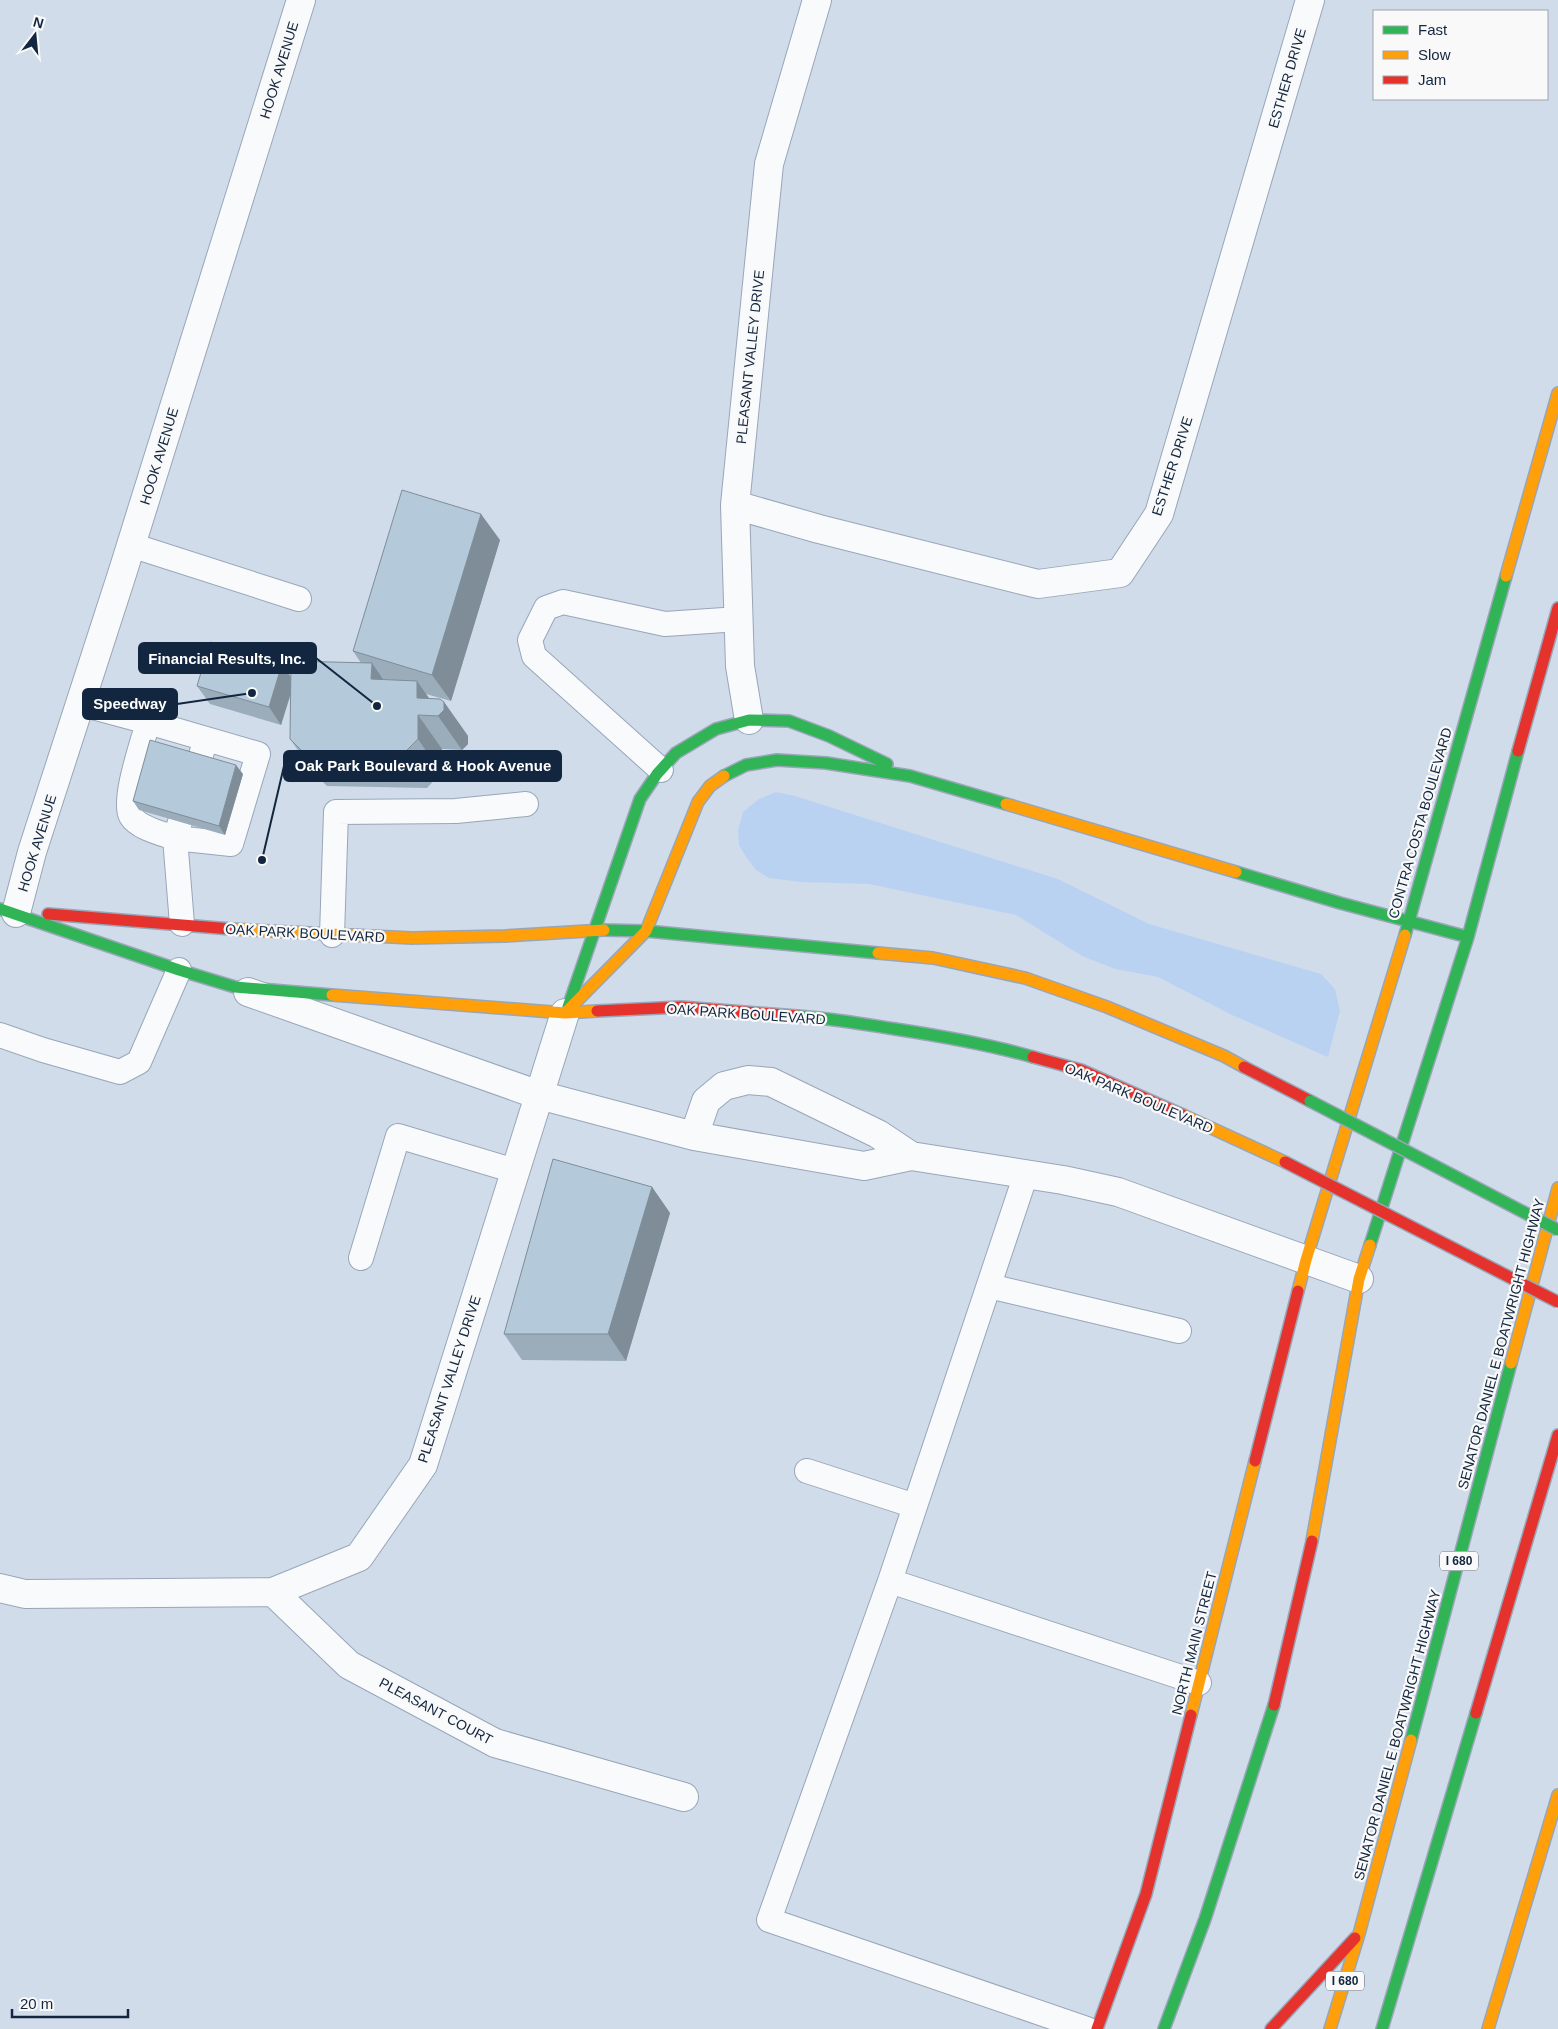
<svg xmlns="http://www.w3.org/2000/svg" width="1558" height="2029" font-family="Arial,sans-serif">
<style>
.green{fill:#b9d2f2}
.lines{fill:none;stroke-linecap:round;stroke-linejoin:round}
.lane-casing{stroke:#98a6b8;stroke-width:26}
.street-casing{stroke:#98a6b8;stroke-width:30}
.fast-casing{stroke:#98a6b8;stroke-width:14}
.slow-casing{stroke:#98a6b8;stroke-width:14}
.jam-casing{stroke:#98a6b8;stroke-width:14}
.lane{stroke:#f8fafc;stroke-width:24}
.street{stroke:#f8fafc;stroke-width:28}
.fast{stroke:#30b455;stroke-width:11}
.slow{stroke:#ff9f0a;stroke-width:11}
.jam{stroke:#e5322d;stroke-width:11}
.fast-bridge-casing{stroke:#98a6b8;stroke-width:14;stroke-linecap:butt}
.jam-bridge-casing{stroke:#98a6b8;stroke-width:14;stroke-linecap:butt}
.fast-bridge{stroke:#30b455;stroke-width:11}
.jam-bridge{stroke:#e5322d;stroke-width:11}
.wall{fill:#9badbb}
.shaded-wall{fill:#7e8d98}
.building{fill:#b4c9d9;stroke:#7e8d98}
.labels{text-anchor:middle;stroke-width:4.5;stroke-linejoin:round;paint-order:stroke}
.shield{fill:#f9f9f9;stroke:#576577;stroke-width:1}
.shield-label{font-size:12px;font-weight:bold;fill:#12263f}
.street-label{font-size:14px;fill:#12263f;stroke:#f9f9f9}
.leader{fill:none;stroke:#12263f;stroke-width:2}
.callout-dot{fill:#12263f;stroke:#f9f9f9;stroke-width:2}
.callout{fill:#12263f;stroke:#12263f;stroke-width:2}
.callout-label{font-size:15px;text-anchor:middle;font-weight:bold;fill:#fff}
</style>
<rect width="100%" height="100%" fill="#d1dceb"/>
<!-- green -->
<path class="green" d="M776,792L795,796L1058,879L1149,924L1321,974L1335,989L1340,1011L1328,1057L1232,1015L1158,977L1115,969L1082,956L1016,915L869,884L801,882L769,878L756,870L746,857L739,845L738,830L743,812L759,799Z"/>
<g class="lines">
<!-- lane casing -->
<g class="lane-casing">
<path id="lane" d="M131,545L299,599
M81,704L148,722C143,741 122,801 131,816C138,828 163,834 175,838L182,924
M148,722L258,754L231,844L175,838L206,739
M661,770L534,656L530,640L546,608L563,602L665,624L739,619
M332,935L336,812L456,811L526,804
M0,1035L43,1050L120,1072L139,1062L179,970
M361,1258L398,1136L515,1171
M989,1286L1179,1331
M807,1471L915,1506
M890,1581L1026,1174
M1087,2029L769,1920L890,1581L1199,1683"/>
</g>
<!-- street casing -->
<g class="street-casing">
<path id="street" d="M735,505L819,529L1038,584L1120,573L1159,514L1310,0
M749,720L740,666L735,505L769,164L817,0
M16,913L32,852L122,574L301,0
M248,992L539,1095L694,1136L864,1166L911,1156L1063,1180L1118,1192L1359,1279
M694,1136L706,1101L724,1086L748,1080L771,1082L878,1134L911,1156
M0,1588L25,1594L273,1592L359,1557L423,1465L565,1013
M273,1592L349,1665L495,1743L684,1797"/>
</g>
<!-- fast casing -->
<g class="fast-casing">
<path id="fast" d="M724,776L746,765L777,760L826,763L910,776L1006,804
M1236,872L1340,903L1468,937
M0,909L179,970L235,987L332,995
M604,930L646,931L878,953
M1405,935L1506,576
M568,1007L640,799L657,774L676,753L716,729L749,720L789,721L829,736L887,764
M797,1016C830,1018 862,1024 895,1029C941,1036 988,1044 1033,1057
M1370,1245L1468,937L1518,751
M1411,1740L1511,1363
M1164,2029L1205,1919L1274,1705
M1382,2029L1476,1713"/>
</g>
<!-- slow casing -->
<g class="slow-casing">
<path id="slow" d="M1506,576L1558,393
M1006,804L1236,872
M231,929L412,938L505,936L604,930
M878,953L933,958L1025,978L1107,1007L1224,1056L1244,1067
M332,995L565,1013L597,1011
M565,1013L646,931L698,802L710,786L724,776
M1183,1115L1285,1162
M1298,1291L1306,1260L1405,935
M1511,1363L1558,1188
M1312,1541L1359,1279L1370,1245
M1191,1715L1255,1461
M1330,2029L1359,1934L1411,1740
M1488,2029L1558,1795"/>
</g>
<!-- jam casing -->
<g class="jam-casing">
<path id="jam" d="M1518,751L1558,608
M48,914L231,929
M597,1011L681,1007L797,1016
M1033,1057L1081,1070L1183,1115
M1244,1067L1310,1101
M1255,1461L1298,1291
M1274,1705L1312,1541
M1476,1713L1558,1435
M1097,2029L1146,1894L1191,1715
M1271,2029L1355,1938"/>
</g>
<!-- lane -->
<use href="#lane" class="lane"/>
<!-- street -->
<use href="#street" class="street"/>
<!-- fast -->
<use href="#fast" class="fast"/>
<!-- slow -->
<use href="#slow" class="slow"/>
<!-- jam -->
<use href="#jam" class="jam"/>
<!-- fast-bridge casing -->
<g class="fast-bridge-casing">
<path id="fast-bridge" d="M1310,1101L1558,1230"/>
</g>
<!-- jam-bridge casing -->
<g class="jam-bridge-casing">
<path id="jam-bridge" d="M1285,1162L1558,1302"/>
</g>
<!-- fast-bridge -->
<use href="#fast-bridge" class="fast-bridge"/>
<!-- jam-bridge -->
<use href="#jam-bridge" class="jam-bridge"/>
</g>
<!-- wall -->
<path class="wall" d="M500,540L451,701L426,694L429,698L444,702L468,736V744L462,750L442,749L441,773L427,788L327,786L314,773L290,739L291,694L281,725L210,704L197,686L282,664L291,677L361,663L353,651Z
M243,774L225,835L139,810L133,801Z
M652,1187L670,1213L626,1361L522,1360L504,1334Z"/>
<!-- shaded-wall -->
<path class="shaded-wall" d="M481,514L500,540L451,701L432,675Z
M372,663L395,697L371,679Z
M282,664L294,682L281,725L269,707Z
M417,681L440,714L444,702L468,736V744L462,750L438,716L417,698Z
M418,715L442,749L441,773L418,739Z
M236,765L243,774L225,835L219,826Z
M652,1187L670,1213L626,1361L608,1334Z"/>
<!-- building -->
<path class="building" d="M402,490L481,514L432,675L353,651Z
M210,642L282,664L269,707L197,686Z
M291,661L372,663L371,679L417,681V698L440,699L444,702V710L438,716L418,715V739L403,754L303,752L290,739Z
M150,740L236,765L219,826L133,801Z
M553,1159L652,1187L608,1334H504Z"/>
<g class="labels">
<!-- shield labels -->
<g class="shield">
<rect x="1440" y="1551.5" width="38" height="19" rx="4"/>
<rect x="1326" y="1971.5" width="38" height="19" rx="4"/>
</g>
<g class="shield-label">
<text x="1459" y="1565">I 680</text>
<text x="1345" y="1985">I 680</text>
</g>
<!-- street labels -->
<g class="street-label">
<text transform="translate(279 70) rotate(-73)" y="5">HOOK AVENUE</text>
<text transform="translate(1287 78) rotate(-74)" y="5">ESTHER DRIVE</text>
<text transform="translate(750 357) rotate(-84)" y="5">PLEASANT VALLEY DRIVE</text>
<text transform="translate(159 456) rotate(-73)" y="5">HOOK AVENUE</text>
<text transform="translate(1172 466) rotate(-72)" y="5">ESTHER DRIVE</text>
<text transform="translate(1420 823) rotate(-74)" y="5">CONTRA COSTA BOULEVARD</text>
<text transform="translate(37 843) rotate(-73)" y="5">HOOK AVENUE</text>
<text transform="translate(305 933) rotate(3)" y="5">OAK PARK BOULEVARD</text>
<text transform="translate(746 1014) rotate(4)" y="5">OAK PARK BOULEVARD</text>
<text transform="translate(1139 1098) rotate(23)" y="5">OAK PARK BOULEVARD</text>
<text transform="translate(1501 1344) rotate(-75)" y="5">SENATOR DANIEL E BOATWRIGHT HIGHWAY</text>
<text transform="translate(449 1379) rotate(-72)" y="5">PLEASANT VALLEY DRIVE</text>
<text transform="translate(1194 1643) rotate(-76)" y="5">NORTH MAIN STREET</text>
<text transform="translate(436 1711) rotate(28)" y="5">PLEASANT COURT</text>
<text transform="translate(1397 1735) rotate(-75)" y="5">SENATOR DANIEL E BOATWRIGHT HIGHWAY</text>
</g>
</g>
<!-- callouts -->
<path class="leader" d="M377 706L316 658M252 693L177 704M262 860L284 766"/>
<g class="callout-dot">
<circle cx="377" cy="706" r="5"/>
<circle cx="252" cy="693" r="5"/>
<circle cx="262" cy="860" r="5"/>
</g>
<g class="callout">
<rect x="139" y="643" width="177" height="30" rx="5"/>
<rect x="83" y="689" width="94" height="30" rx="5"/>
<rect x="284" y="751" width="277" height="30" rx="5"/>
</g>
<g class="callout-label">
<text x="227" y="664">Financial Results, Inc.</text>
<text x="130" y="709">Speedway</text>
<text x="423" y="771">Oak Park Boulevard &amp; Hook Avenue</text>
</g>
<!-- legend -->
<rect x="1373" y="10" width="175" height="90" fill="#f9f9f9" stroke="#9da5af"/>
<rect x="1383" y="26" width="25" height="8" fill="#30b455" stroke="#9da5af"/>
<text x="1418" y="35" font-size="15" fill="#12263f">Fast</text>
<rect x="1383" y="51" width="25" height="8" fill="#ff9f0a" stroke="#9da5af"/>
<text x="1418" y="60" font-size="15" fill="#12263f">Slow</text>
<rect x="1383" y="76" width="25" height="8" fill="#e5322d" stroke="#9da5af"/>
<text x="1418" y="85" font-size="15" fill="#12263f">Jam</text>
<!-- north arrow -->
<g transform="translate(35 35) rotate(16)" stroke="#f9f9f9" stroke-width="4" paint-order="stroke">
<path d="M0-4L9 19L0 12L-9 19Z" fill="#12263f"/>
<text y="-8" font-size="14" font-weight="bold" text-anchor="middle" fill="#12263f">N</text>
</g>
<!-- scale -->
<path d="M12 2009v8h116v-8" fill="none" stroke="#12263f" stroke-width="2.5"/>
<text x="20" y="2009" font-size="15" fill="#12263f" stroke="#f9f9f9" stroke-width="4" paint-order="stroke">20 m</text>
</svg>
